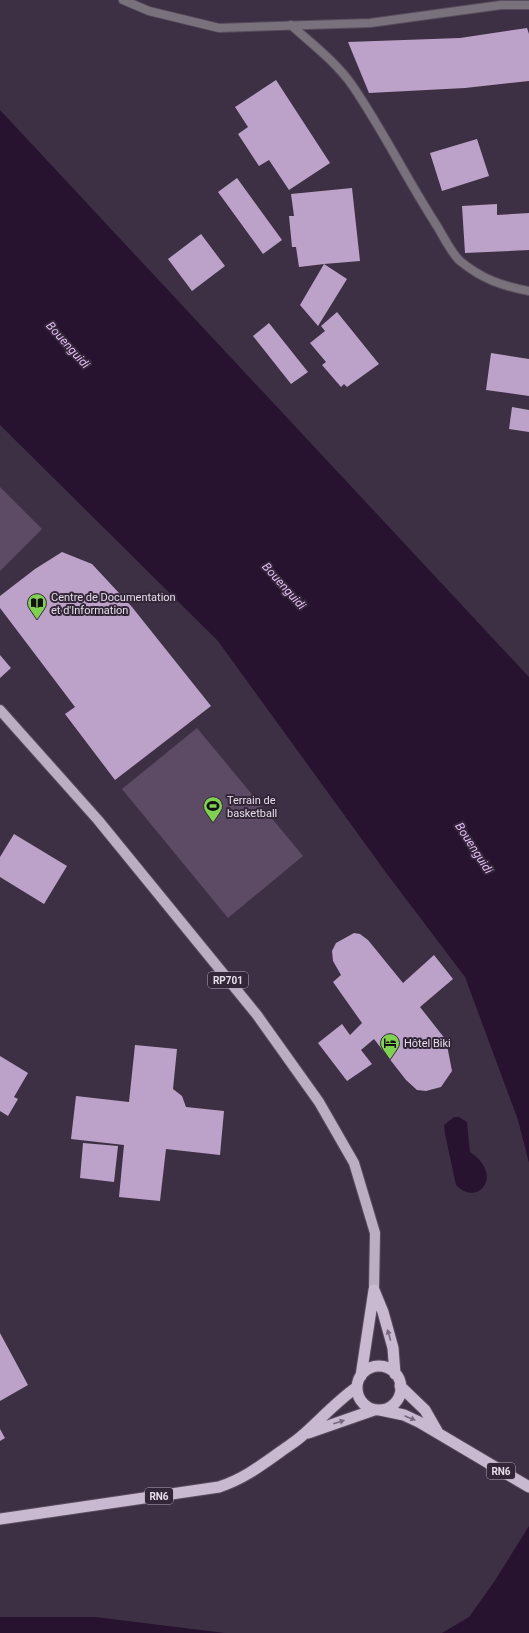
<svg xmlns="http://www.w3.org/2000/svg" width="529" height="1633" font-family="Roboto,sans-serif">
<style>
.green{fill:#5d4a64}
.water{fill:#271230}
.building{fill:#bca2c8}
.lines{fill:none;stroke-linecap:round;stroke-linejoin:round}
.minor-casing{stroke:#594c5e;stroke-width:10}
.tertiary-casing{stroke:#594c5e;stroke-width:10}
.primary-casing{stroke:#594c5e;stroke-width:12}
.trunk-casing{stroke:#594c5e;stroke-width:13}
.minor{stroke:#79727c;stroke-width:8}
.tertiary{stroke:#79727c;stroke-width:8}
.primary{stroke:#bbadc2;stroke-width:10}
.trunk{stroke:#c8b8d0;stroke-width:11}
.oneway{fill:#77687d}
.labels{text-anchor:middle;stroke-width:4;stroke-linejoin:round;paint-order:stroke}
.shield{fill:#342639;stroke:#b0a6b4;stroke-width:1}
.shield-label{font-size:10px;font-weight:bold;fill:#e5dde9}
.poi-label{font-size:11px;fill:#e5dde9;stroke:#342639;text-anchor:start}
.water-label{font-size:12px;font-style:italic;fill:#e4bbf5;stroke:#342639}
</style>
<rect width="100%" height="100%" fill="#3e3044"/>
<!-- green -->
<path class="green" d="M0,487L42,529L0,571Z
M197,728L303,856L228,918L122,789Z"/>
<!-- water -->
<path class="water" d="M0,110L529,677V1163L518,1120L465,977L387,874L218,641L0,425Z
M454,1117H459L467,1122L470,1152C505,1175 478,1208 456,1185L445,1134L444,1125Z
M529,1526V1633H442L469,1617L494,1582Z
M0,1617H95L225,1633H0Z"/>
<!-- building -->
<path class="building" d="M527,28L529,34V81L465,88L369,93L348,42L460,38Z
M276,80L330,163L289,190L269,160L259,166L238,134L248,127L235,107Z
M477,139L489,176L442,191L430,153Z
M237,178L282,240L263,254L218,192Z
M352,188L360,261L324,264L347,279L318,326L300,305L324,264L299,267L296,247H292L289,216H294L291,194Z
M497,204V215L529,213V250L465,253L462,206Z
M201,234L225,266L192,291L168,259Z
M337,312L379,364L347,387L344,384L341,387L322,365L326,362L310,343L325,331L321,326Z
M269,323L308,372L291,384L253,336Z
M491,353L529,359V396L486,390Z
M512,407L529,410V432L509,429Z
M62,552L92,564L132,607L211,706L115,780L65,714L75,707L0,608V596L35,569Z
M0,655L11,668L0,678Z
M14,834L67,866L44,904L0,877V857Z
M354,933L360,934L368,940L403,983L434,955L453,979L420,1007L446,1040L452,1071L441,1087L426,1091L417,1090L406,1080L374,1039L361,1050L372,1064L347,1081L318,1043L342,1024L350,1035L362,1023L333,982L341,975L333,961L332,951L336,943Z
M135,1045L177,1049L173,1089L182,1096L186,1107L224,1111L220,1155L166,1149L160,1201L119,1197L124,1145L71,1139L76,1096L129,1102Z
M0,1056L28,1073L14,1097L18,1099L8,1116L0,1111Z
M83,1143L118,1146L114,1182L80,1178Z
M0,1333L28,1385L0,1401Z
M0,1429L5,1438L0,1441Z"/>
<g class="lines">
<!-- minor casing -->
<g class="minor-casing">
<path id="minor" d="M291,25C312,44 336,62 352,85C383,130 407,180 437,226C443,236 452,254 460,261C482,279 502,286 529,291"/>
</g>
<!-- tertiary casing -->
<g class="tertiary-casing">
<path id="tertiary" d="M123,0L149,11L219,28L370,23L501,5H529"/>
</g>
<!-- primary casing -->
<g class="primary-casing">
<path id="primary" d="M0,710L98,820L257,1015L319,1102L354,1163L375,1233L374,1290"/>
</g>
<!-- trunk casing -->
<g class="trunk-casing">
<path id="trunk" d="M374,1290L383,1312L393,1348L395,1374
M357 1388a22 22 0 1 1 44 0a22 22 0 1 1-44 0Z
M361,1376L374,1290
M400,1386L425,1410L437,1431
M380,1410L404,1415L419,1422L529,1487
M308,1433L374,1410
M0,1519L219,1487C243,1479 259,1467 280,1452C288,1446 297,1441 304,1434C322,1418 337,1401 357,1387"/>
</g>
<!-- minor -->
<use href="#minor" class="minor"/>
<!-- tertiary -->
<use href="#tertiary" class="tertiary"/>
<!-- primary -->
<use href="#primary" class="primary"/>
<!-- trunk -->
<use href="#trunk" class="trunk"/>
</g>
<!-- one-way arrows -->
<defs><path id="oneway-solid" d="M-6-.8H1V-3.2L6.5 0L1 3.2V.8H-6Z"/></defs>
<g class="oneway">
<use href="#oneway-solid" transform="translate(389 1335) rotate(-106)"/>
<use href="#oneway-solid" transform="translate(410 1418) rotate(23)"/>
<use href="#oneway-solid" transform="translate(339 1422) rotate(-17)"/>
</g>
<!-- icons -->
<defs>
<g id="library-pin" transform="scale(1)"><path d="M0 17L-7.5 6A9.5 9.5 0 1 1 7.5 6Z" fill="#80d051" stroke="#342639"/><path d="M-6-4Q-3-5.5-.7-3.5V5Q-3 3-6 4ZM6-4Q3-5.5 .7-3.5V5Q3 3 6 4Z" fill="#111"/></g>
<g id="stadium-pin" transform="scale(1)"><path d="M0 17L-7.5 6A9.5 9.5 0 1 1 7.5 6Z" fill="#80d051" stroke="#342639"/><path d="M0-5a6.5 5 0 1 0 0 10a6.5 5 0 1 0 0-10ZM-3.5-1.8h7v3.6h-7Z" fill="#111"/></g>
<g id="hotel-pin" transform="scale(1)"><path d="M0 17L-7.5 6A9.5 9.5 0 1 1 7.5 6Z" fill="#80d051" stroke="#342639"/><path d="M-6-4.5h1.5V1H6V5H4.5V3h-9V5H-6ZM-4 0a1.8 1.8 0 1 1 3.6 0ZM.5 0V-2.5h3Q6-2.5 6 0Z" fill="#111"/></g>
</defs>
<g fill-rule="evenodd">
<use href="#library-pin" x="37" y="603"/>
<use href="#stadium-pin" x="213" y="806"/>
<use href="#hotel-pin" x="390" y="1043"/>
</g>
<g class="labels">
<!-- shield labels -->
<g class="shield">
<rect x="208" y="972" width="40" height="16" rx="3"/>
<rect x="487" y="1463" width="28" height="16" rx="3"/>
<rect x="145" y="1488" width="28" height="16" rx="3"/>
</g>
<g class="shield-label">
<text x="228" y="984">RP701</text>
<text x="501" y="1475">RN6</text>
<text x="159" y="1500">RN6</text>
</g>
<!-- poi labels -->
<g class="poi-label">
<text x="51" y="601">Centre de Documentation<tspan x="51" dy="13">et d'Information</tspan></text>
<text x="227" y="804">Terrain de<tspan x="227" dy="13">basketball</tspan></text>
<text x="404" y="1047">Hôtel Biki</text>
</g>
<!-- water labels -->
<g class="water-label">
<text transform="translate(68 345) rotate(48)" y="4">Bouenguidi</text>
<text transform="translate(284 586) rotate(48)" y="4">Bouenguidi</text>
<text transform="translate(474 848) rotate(57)" y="4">Bouenguidi</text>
</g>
</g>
</svg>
